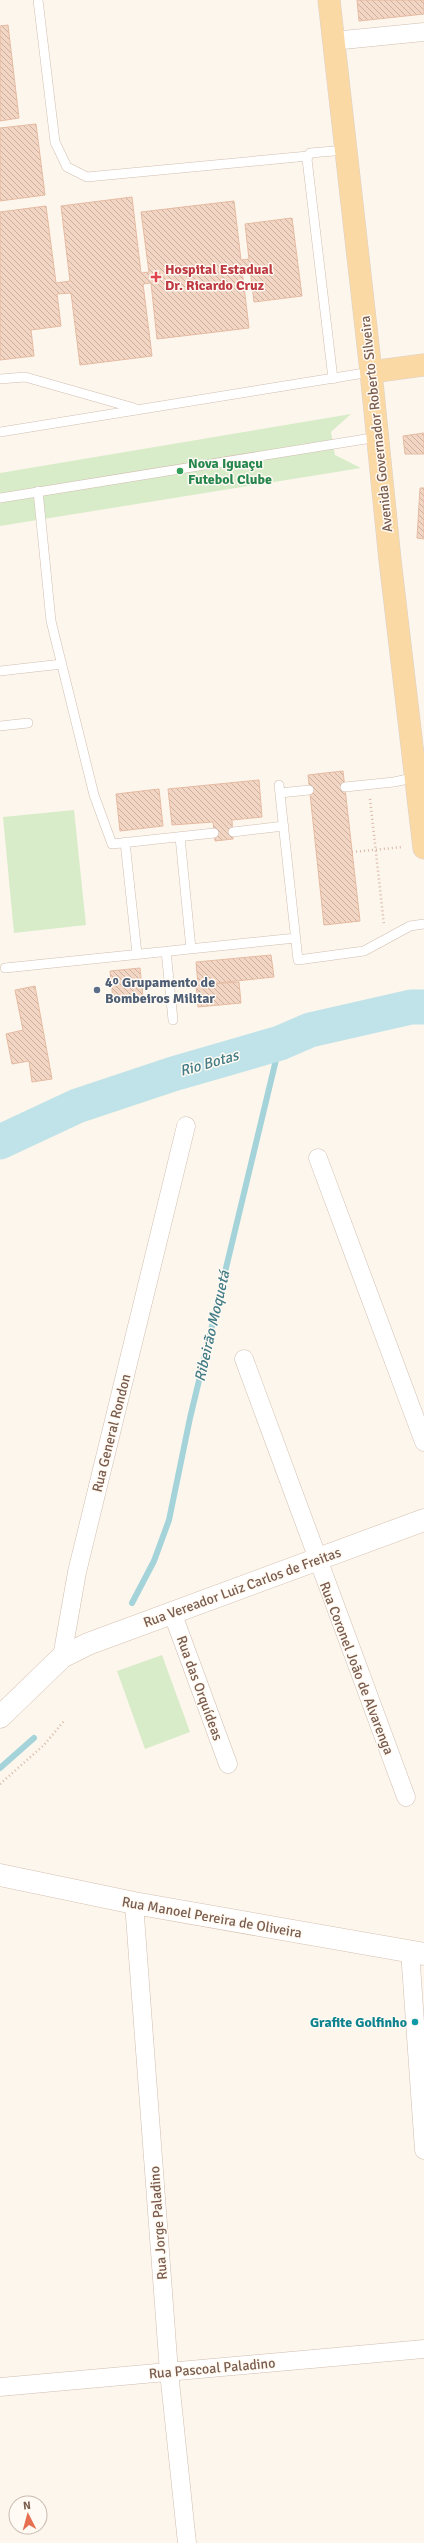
<svg xmlns="http://www.w3.org/2000/svg" width="424" height="2543" font-family="Signika,sans-serif">
<style>
.grass{fill:#d8ecc9}
.lines{fill:none;stroke-linecap:round;stroke-linejoin:round}
.stream{stroke:#a5d3da;stroke-width:6}
.river{stroke:#bfe3e8;stroke-width:35}
.building{fill:url(#building-back-hatch);stroke:#e6bba3}
.lane-casing{stroke:#d1beb0;stroke-width:10}
.street-casing{stroke:#d1beb0;stroke-width:19}
.secondary-casing{stroke:#d6c0b0;stroke-width:23}
.primary-casing{stroke:#dad1cd;stroke-width:23}
.path{stroke:#d9b8a5;stroke-width:2.5;stroke-dasharray:1 3;stroke-linecap:butt}
.lane{stroke:#fff;stroke-width:9}
.street{stroke:#fff;stroke-width:18}
.secondary{stroke:#fff;stroke-width:22}
.primary{stroke:#fbd9a5;stroke-width:22}
.health-dot{fill:#e0444e;stroke:#fffaf3;stroke-width:1.5}
.leisure-dot{fill:#2e9e5b;stroke:#fffaf3;stroke-width:1.5}
.service-dot{fill:#5c6f8a;stroke:#fffaf3;stroke-width:1.5}
.culture-dot{fill:#0f9aa8;stroke:#fffaf3;stroke-width:1.5}
.labels{text-anchor:middle;stroke-width:3;stroke-linejoin:round;paint-order:stroke}
.health-label{font-size:14px;font-weight:bold;fill:#be3a42;stroke:#fffaf3;text-anchor:start}
.street-label{font-size:14px;fill:#7a5c4d;stroke:#fffaf3}
.leisure-label{font-size:14px;font-weight:bold;fill:#27864d;stroke:#fffaf3;text-anchor:start}
.service-label{font-size:14px;font-weight:bold;fill:#4e5e75;stroke:#fffaf3;text-anchor:start}
.culture-label{font-size:14px;font-weight:bold;fill:#0d838f;stroke:#fffaf3;text-anchor:end}
.water-label{font-size:15px;font-style:italic;fill:#437c86;stroke:#fffaf3}
</style>
<defs>
<pattern id="building-back-hatch" width="6" height="6" patternUnits="userSpaceOnUse"><rect width="6" height="6" fill="#f3d5c3"/><path d="M-1 5l2 2M0 0l6 6M5-1l2 2" fill="none" stroke="#cab0a1"/></pattern>
</defs>
<rect width="100%" height="100%" fill="#fdf6ec"/>
<!-- grass -->
<path class="grass" d="M351,414L331,432L335,455L361,468L0,526V473Z
M74,810L86,925L14,933L3,817Z
M162,1655L190,1732L145,1749L117,1671Z"/>
<g class="lines">
<!-- stream -->
<path class="stream" d="M132,1603L154,1561L169,1520L190,1418L280,1043
M0,1768L34,1738"/>
<!-- river -->
<path class="river" d="M0,1142L77,1106L173,1074L280,1043L310,1030L411,1007H424"/>
</g>
<!-- building -->
<path class="building" d="M357,0H424V14L359,21Z
M8,25L19,118L0,121V26Z
M36,124L45,195L0,201V128Z
M132,197L141,273L149,272L141,212L234,201L241,260L249,259L245,224L292,218L302,296L254,302L250,269L242,270L249,328L157,339L151,283L143,284L152,356L80,365L71,293L57,294L61,326L31,330L34,356L0,360V212L46,206L56,283L70,281L61,206Z
M424,433V454H405L403,436Z
M420,488H424V539L417,538Z
M343,771L360,921L324,925L308,775Z
M259,780L262,817L232,820L233,839L215,841L213,822L172,825L168,789Z
M159,789L163,826L120,831L116,794Z
M271,955L274,977L198,985L196,962Z
M140,968L143,997L113,1000L110,971Z
M239,982L241,1003L198,1007L196,985Z
M35,986L52,1079L32,1082L29,1061L12,1064L6,1034L23,1030L15,990Z"/>
<g class="lines">
<!-- lane casing -->
<g class="lane-casing">
<path id="lane" d="M38,0L55,142L67,167L87,177L308,156
M0,379L25,377L134,408
M333,379L307,159L310,153L346,150
M0,432L371,372
M38,491L51,621L94,795L112,844L214,833
M0,498L378,437
M0,671L62,664
M0,726L28,723
M279,785L298,960L364,951L410,926L424,924
M345,787L394,782L417,777
M280,793L309,790
M233,832L284,826
M180,837L191,949
M125,842L137,954
M166,951L173,1020
M5,968L296,938"/>
</g>
<!-- street casing -->
<g class="street-casing">
<path id="street" d="M333,41L424,32
M318,1158L424,1442
M244,1359L406,1797
M172,1612L228,1764
M62,1657L77,1572L186,1126
M134,1903L169,2372L187,2543
M410,1951L424,2150
M0,2387L424,2349"/>
</g>
<!-- secondary casing -->
<g class="secondary-casing">
<path id="secondary" d="M0,1717L62,1657L88,1644L424,1520
M0,1875L134,1903L424,1954"/>
</g>
<!-- primary casing -->
<g class="primary-casing">
<path id="primary" d="M329,0L371,372L390,560L424,848
M371,372L424,365"/>
</g>
<!-- path -->
<path class="path" d="M370,799L384,925
M352,852L403,847
M0,1784L44,1745L64,1721"/>
<!-- lane -->
<use href="#lane" class="lane"/>
<!-- street -->
<use href="#street" class="street"/>
<!-- secondary -->
<use href="#secondary" class="secondary"/>
<!-- primary -->
<use href="#primary" class="primary"/>
</g>
<!-- markers -->
<path class="health-dot" d="M154 271h4v4h4v4h-4v4h-4v-4h-4v-4h4z"/>
<circle class="leisure-dot" cx="180" cy="471" r="4"/>
<circle class="service-dot" cx="97" cy="990" r="4"/>
<circle class="culture-dot" cx="415" cy="2022" r="4"/>
<g class="labels">
<!-- health labels -->
<g class="health-label">
<text x="165" y="274">Hospital Estadual<tspan x="165" dy="16">Dr. Ricardo Cruz</tspan></text>
</g>
<!-- street labels -->
<g class="street-label">
<text transform="translate(376 424) rotate(-96)" y="5">Avenida Governador Roberto Silveira</text>
<text transform="translate(111 1433) rotate(-76)" y="5">Rua General Rondon</text>
<text transform="translate(242 1587) rotate(-20)" y="5">Rua Vereador Luiz Carlos de Freitas</text>
<text transform="translate(357 1668) rotate(69)" y="5">Rua Coronel João de Alvarenga</text>
<text transform="translate(200 1688) rotate(70)" y="5">Rua das Orquídeas</text>
<text transform="translate(212 1917) rotate(10)" y="5">Rua Manoel Pereira de Oliveira</text>
<text transform="translate(158 2223) rotate(-94)" y="5">Rua Jorge Paladino</text>
<text transform="translate(212 2368) rotate(-5)" y="5">Rua Pascoal Paladino</text>
</g>
<!-- leisure labels -->
<g class="leisure-label">
<text x="188" y="468">Nova Iguaçu<tspan x="188" dy="16">Futebol Clube</tspan></text>
</g>
<!-- service labels -->
<g class="service-label">
<text x="105" y="987">4º Grupamento de<tspan x="105" dy="16">Bombeiros Militar</tspan></text>
</g>
<!-- culture labels -->
<g class="culture-label">
<text x="407" y="2027">Grafite Golfinho</text>
</g>
<!-- water labels -->
<g class="water-label">
<text transform="translate(209 1063) rotate(-16)" y="5">Rio Botas</text>
<text transform="translate(212 1326) rotate(-77)" y="5">Ribeirão Moquetá</text>
</g>
</g>
<!-- north arrow -->
<g transform="translate(28 2515) rotate(354)"><circle r="19" fill="#fffaf3" stroke="#cabbb1"/>
<path d="M0-3L7 15L0 10L-7 15Z" fill="#e76f51"/>
<text y="-6" font-size="11" font-weight="bold" text-anchor="middle" fill="#7a5c4d">N</text>
</g>
</svg>
